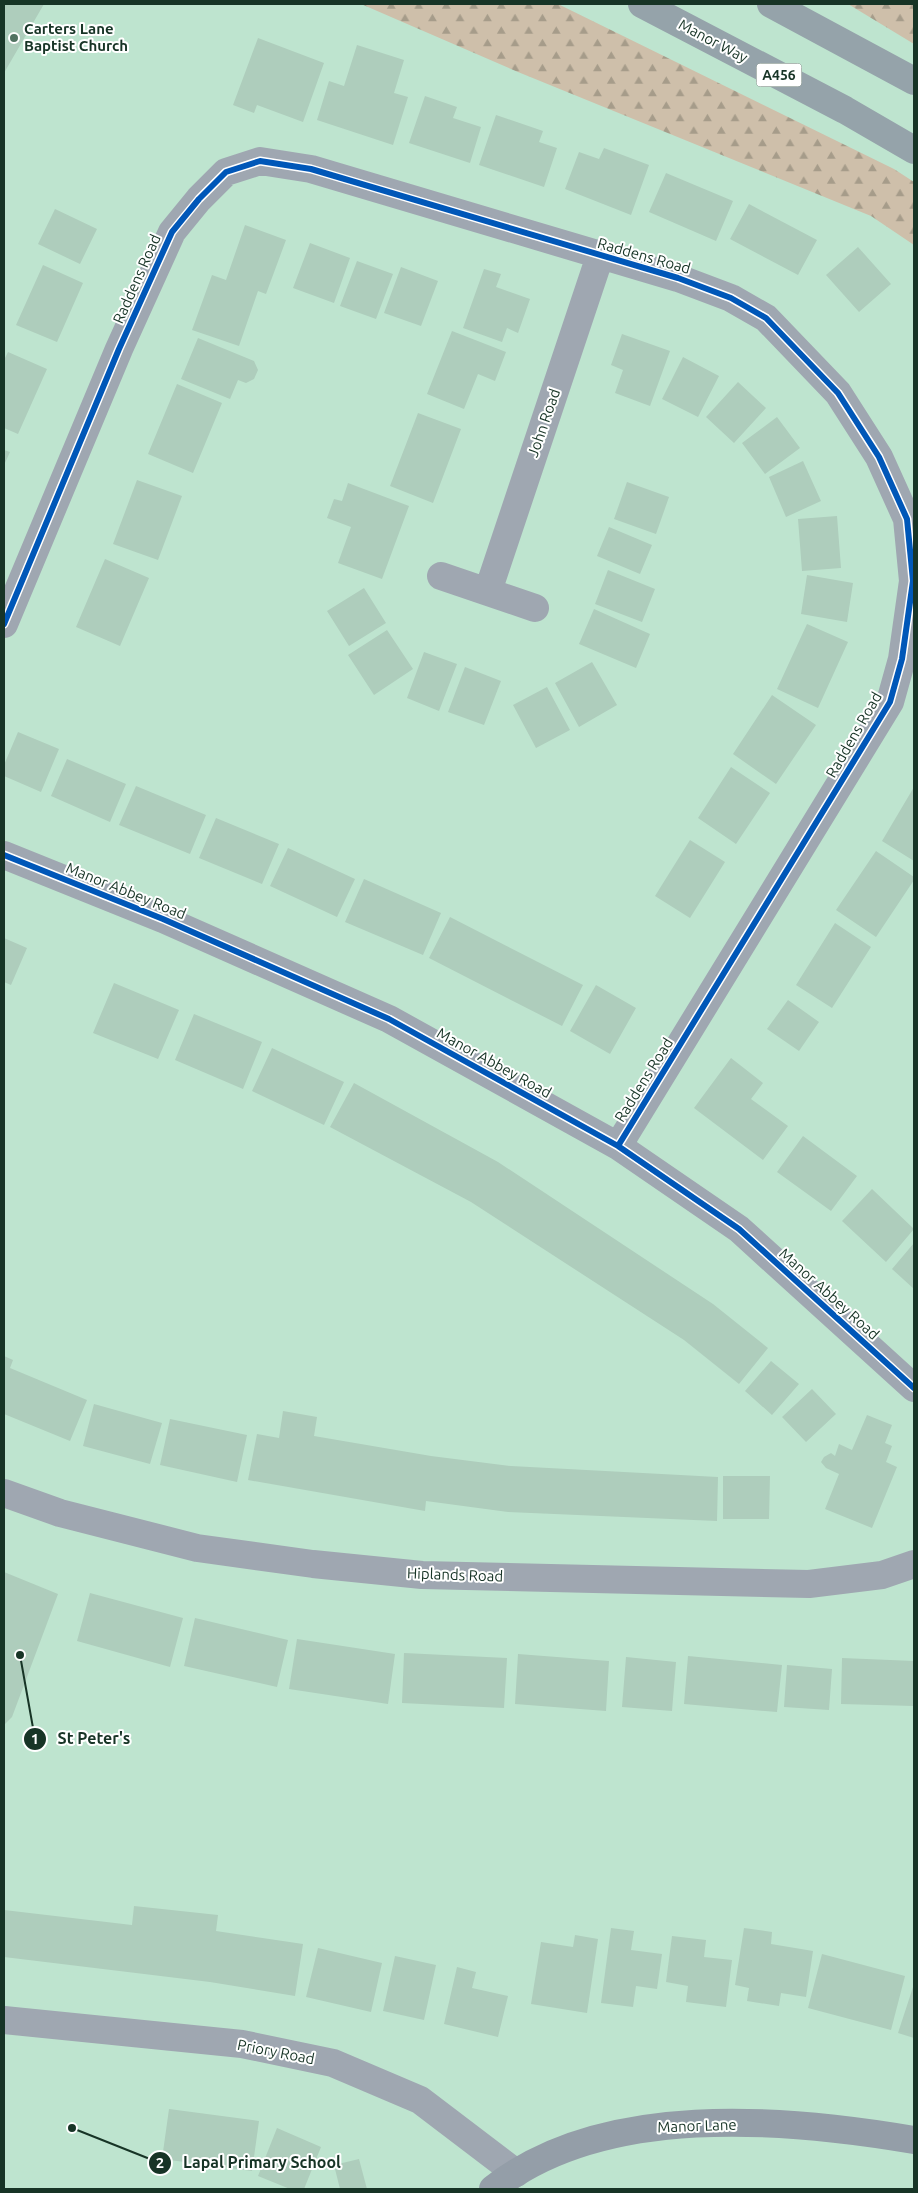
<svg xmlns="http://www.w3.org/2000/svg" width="918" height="2193" font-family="Ubuntu,sans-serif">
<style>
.forest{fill:url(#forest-firs)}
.building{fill:#aecdbc}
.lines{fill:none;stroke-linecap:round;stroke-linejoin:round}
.minor{stroke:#9fa7b1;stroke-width:28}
.major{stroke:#949ea8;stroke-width:28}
.highway{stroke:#95a3aa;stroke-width:28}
.cycleway-casing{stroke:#fff;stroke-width:9}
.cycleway{stroke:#0057b8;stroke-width:6}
.poi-dot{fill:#517261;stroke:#fff;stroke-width:2}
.labels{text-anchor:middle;stroke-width:4;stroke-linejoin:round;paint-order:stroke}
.shield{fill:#fff;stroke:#5d7167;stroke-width:1}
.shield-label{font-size:14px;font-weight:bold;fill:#173426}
.poi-label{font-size:15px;font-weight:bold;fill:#173426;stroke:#fff;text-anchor:start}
.street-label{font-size:15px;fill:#173426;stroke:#fff}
.leader{fill:none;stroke:#173426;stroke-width:2}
.callout-dot{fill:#173426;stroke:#fff;stroke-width:2}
.mark-label{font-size:15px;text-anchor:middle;font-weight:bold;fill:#fff}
.callout-label{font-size:16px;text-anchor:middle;font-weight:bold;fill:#173426;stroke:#fff;stroke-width:4;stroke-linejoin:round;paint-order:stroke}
</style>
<defs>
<pattern id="forest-firs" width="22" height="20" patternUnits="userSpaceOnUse" patternTransform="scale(1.25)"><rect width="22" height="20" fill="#cebfaa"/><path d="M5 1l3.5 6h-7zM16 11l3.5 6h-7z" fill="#a69c8a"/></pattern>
</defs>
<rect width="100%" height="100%" fill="#bee4cf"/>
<!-- forest -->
<path class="forest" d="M361,4H558L894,169L914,182V245L871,216L518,72Z
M848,4H914V44Z"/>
<!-- building -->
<path class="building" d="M4,4H44L4,73Z
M258,38L324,63L303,122L257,105L254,113L233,105Z
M357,45L404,60L394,93L408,97L393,145L317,120L329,81L344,86Z
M425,96L457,107L453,118L481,127L470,163L409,143Z
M496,115L543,131L539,142L557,148L544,187L479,165Z
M604,148L649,165L631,215L565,189L579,152L599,159Z
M666,173L733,201L716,241L649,212Z
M749,204L817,240L798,275L730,239Z
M55,209L97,229L80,264L38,244Z
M245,225L286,240L266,294L258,291L239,346L192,330L212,275L226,280Z
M310,243L350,258L334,303L293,288Z
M858,247L891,284L859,312L826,275Z
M357,261L393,274L376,319L340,306Z
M43,265L83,283L57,342L16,325Z
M401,267L438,281L421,326L384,313Z
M484,269L501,274L496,287L530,299L518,333L507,328L502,342L463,328Z
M452,331L506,352L495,381L478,374L464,409L427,394Z
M622,334L670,351L650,406L615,393L623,370L611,365Z
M198,338L254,361L258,370L254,379L246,383L238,380L230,399L181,379Z
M8,352L47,369L18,434L4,428V360Z
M683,357L719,376L698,417L662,399Z
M738,382L766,408L734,443L706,417Z
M177,384L222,403L193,473L148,454Z
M418,413L461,429L433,503L390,486Z
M777,417L800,448L765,474L742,443Z
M4,450L10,452L4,465Z
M803,461L821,501L786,517L769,477Z
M137,480L182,496L158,560L113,544Z
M627,482L669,497L656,534L614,519Z
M348,483L409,506L382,579L338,563L351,527L327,518L334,499L342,501Z
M837,516L841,568L802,571L798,519Z
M609,527L652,545L640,574L597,556Z
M105,559L149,578L120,646L76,627Z
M608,570L655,589L642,622L595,604Z
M807,575L853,583L847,622L801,614Z
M364,588L386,623L349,646L327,611Z
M594,609L650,634L636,668L579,644Z
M807,624L848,642L818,708L777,689Z
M387,630L413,669L374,695L348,655Z
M424,652L457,664L439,711L407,698Z
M592,662L617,705L579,727L555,683Z
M465,667L501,681L484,725L448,712Z
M547,687L570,730L536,748L513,705Z
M772,695L816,725L776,784L733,754Z
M18,732L59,749L41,792L4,776V765Z
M67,759L126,784L110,822L51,796Z
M731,767L770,793L736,844L698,818Z
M136,786L206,815L190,854L119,825Z
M914,787V861L882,841Z
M216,818L279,844L262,884L199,858Z
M690,840L725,862L690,918L655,896Z
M288,848L355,879L337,917L270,886Z
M876,851L914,877V880L876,937L836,910Z
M364,879L441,913L423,955L345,922Z
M450,917L583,985L562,1026L429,958Z
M835,923L871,947L832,1008L796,985Z
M4,938L27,948L11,985L4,982Z
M114,983L179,1010L158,1059L93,1033Z
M596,985L636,1008L610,1054L570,1031Z
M788,1000L819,1022L799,1051L767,1029Z
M194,1014L262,1042L243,1089L175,1060Z
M272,1048L344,1082L324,1125L252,1091Z
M731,1058L763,1083L751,1099L788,1126L763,1160L694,1108Z
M354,1083L498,1162L713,1304L768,1348L739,1384L684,1340L471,1202L330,1127Z
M803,1136L857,1176L831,1211L777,1172Z
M872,1189L914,1229L886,1262L842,1221Z
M914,1243V1289L892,1269Z
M4,1356L13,1360L10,1368L87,1400L70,1441L4,1414Z
M771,1361L799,1384L772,1415L745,1391Z
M812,1389L836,1414L806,1442L782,1417Z
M94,1404L162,1423L150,1464L83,1446Z
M283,1411L317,1417L314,1436L431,1456L511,1466L718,1477L717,1521L508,1512L426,1501L425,1511L248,1480L257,1434L279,1438Z
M867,1415L892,1425L885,1443L892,1446L886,1462L897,1467L872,1528L825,1509L839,1474L826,1468L821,1462L824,1457L831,1453L835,1456L839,1444L852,1450Z
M170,1419L247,1435L237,1482L160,1465Z
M723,1476H770L769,1519H723Z
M4,1572L58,1594L12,1717L4,1725Z
M90,1593L183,1618L170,1667L77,1641Z
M195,1618L288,1640L277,1687L184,1666Z
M297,1639L395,1654L388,1704L289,1689Z
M404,1653L507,1658L504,1708L402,1703Z
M518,1654L609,1661L606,1711L515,1704Z
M688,1656L782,1665L777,1712L684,1704Z
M626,1657L676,1662L672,1711L622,1707Z
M842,1658L914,1661V1706L841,1704Z
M787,1665L832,1669L829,1710L784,1707Z
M134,1906L218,1915L216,1931L303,1944L295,1996L210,1982L4,1957V1910L132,1925Z
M611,1928L634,1931L631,1950L662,1954L657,1989L636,1986L633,2007L601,2003Z
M744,1928L772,1932L771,1944L813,1951L806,1997L781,1993L779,2006L747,2001L749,1988L735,1985Z
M575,1935L598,1939L587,2013L531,2004L541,1942L573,1947Z
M672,1936L706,1940L704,1957L732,1960L726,2007L686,2002L688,1986L666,1982Z
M318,1948L382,1963L371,2012L306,1997Z
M822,1954L905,1976L891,2030L808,2008Z
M395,1956L436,1965L424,2020L383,2011Z
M457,1967L476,1972L472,1988L508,1996L498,2037L444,2024Z
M914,1984V2038L898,2033Z
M169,2109L259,2121L252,2171L162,2159Z
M277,2128L321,2147L304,2189H290L258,2176Z
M359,2159L367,2189H340L334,2165Z"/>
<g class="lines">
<!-- minor -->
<path class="minor" d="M441,576L535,608
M488,591L600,256
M4,624L119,349L172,232L199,199L226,172L260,161L311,169L678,278L731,298L766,318L838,393L879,457L907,519L913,581L902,659L890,702L618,1146
M4,855L163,919L389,1019L618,1146L739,1229L914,1388
M4,1493L60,1513L197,1548L313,1564L422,1575L809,1584L882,1575L914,1564
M4,2020L242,2044L333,2063L420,2100L516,2173"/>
<!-- major -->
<path class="major" d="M493,2189C602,2102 784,2118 914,2140"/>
<!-- highway -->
<path class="highway" d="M642,4L845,110L914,150
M771,4L914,81"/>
<!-- cycleway casing -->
<g class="cycleway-casing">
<path id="cycleway" d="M4,624L119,349L172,232L199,199L226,172L260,161L311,169L678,278L731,298L766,318L838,393L879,457L907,519L913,581L902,659L890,702L618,1146
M4,855L163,919L389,1019L618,1146L739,1229L914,1388"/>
</g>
<!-- cycleway -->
<use href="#cycleway" class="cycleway"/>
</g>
<!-- markers -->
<circle class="poi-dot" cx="14" cy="38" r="5"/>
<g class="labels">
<!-- shield labels -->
<rect class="shield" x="756.5" y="63.5" width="45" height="23" rx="4"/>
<g class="shield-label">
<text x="779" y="80">A456</text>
</g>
<!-- poi labels -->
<g class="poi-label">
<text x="24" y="34">Carters Lane<tspan x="24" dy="17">Baptist Church</tspan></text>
</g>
<!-- street labels -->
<g class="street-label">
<text transform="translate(713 41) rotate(28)" y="5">Manor Way</text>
<text transform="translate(644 256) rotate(16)" y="5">Raddens Road</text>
<text transform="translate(137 279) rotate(-66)" y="5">Raddens Road</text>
<text transform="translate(544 423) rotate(-71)" y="5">John Road</text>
<text transform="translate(854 735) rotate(-60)" y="5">Raddens Road</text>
<text transform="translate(126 891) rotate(22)" y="5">Manor Abbey Road</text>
<text transform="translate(494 1063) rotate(29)" y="5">Manor Abbey Road</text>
<text transform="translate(644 1080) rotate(-58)" y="5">Raddens Road</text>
<text transform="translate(829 1294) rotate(42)" y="5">Manor Abbey Road</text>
<text transform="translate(455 1575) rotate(2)" y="5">Hiplands Road</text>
<text transform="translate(276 2052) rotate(11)" y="5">Priory Road</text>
<text transform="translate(697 2126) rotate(-2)" y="5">Manor Lane</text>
</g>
</g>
<!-- callouts -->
<path class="leader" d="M20 1655L35 1739M72 2128L160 2163"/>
<g class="callout-dot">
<circle cx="20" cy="1655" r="5"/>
<circle cx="72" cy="2128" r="5"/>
<circle cx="35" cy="1739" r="12"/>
<circle cx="160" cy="2163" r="12"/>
</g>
<g class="mark-label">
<text x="35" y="1744">1</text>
<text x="160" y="2168">2</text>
</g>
<g class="callout-label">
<text x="94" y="1744">St Peter's</text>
<text x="262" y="2168">Lapal Primary School</text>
</g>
<!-- border -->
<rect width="918" height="2193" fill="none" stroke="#173426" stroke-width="10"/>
</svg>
